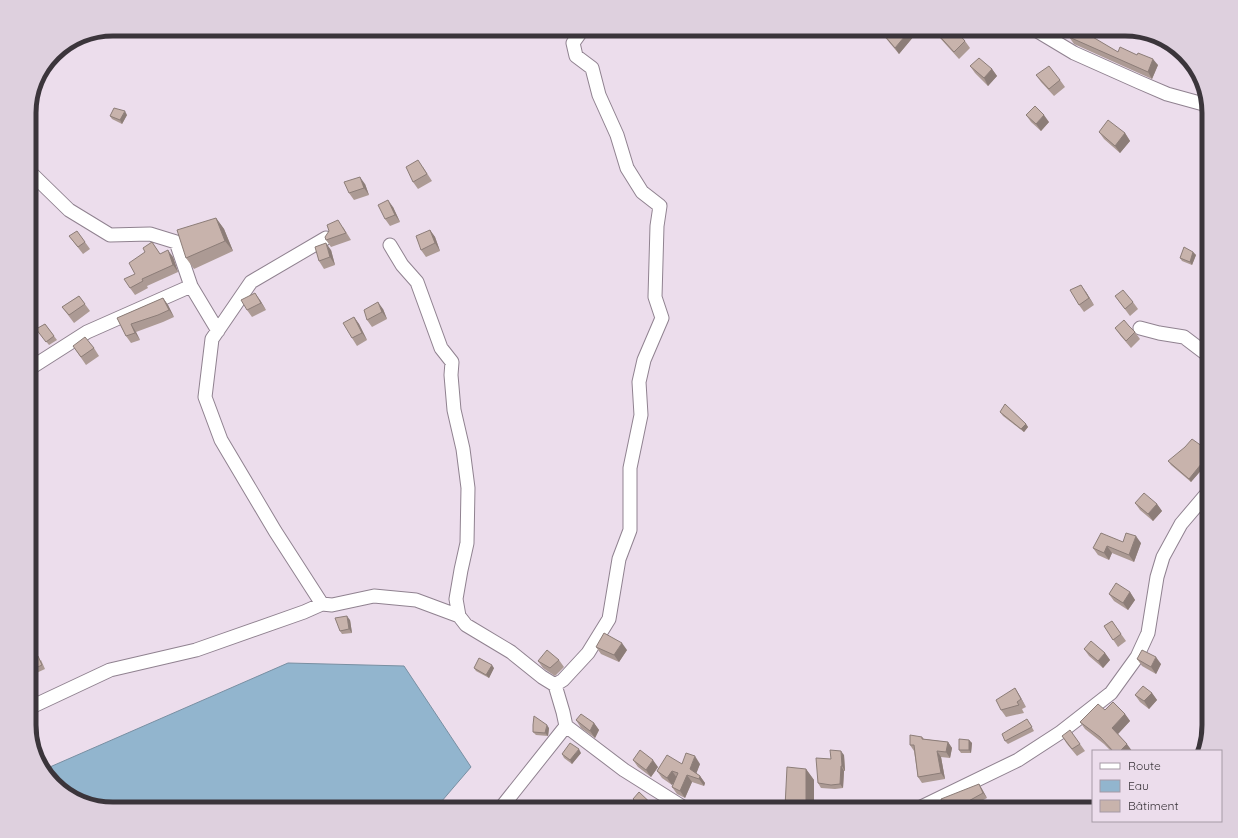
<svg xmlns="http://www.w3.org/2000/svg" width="1238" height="838" font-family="Quicksand,sans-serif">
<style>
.water{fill:#92b5ce;stroke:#788fa2}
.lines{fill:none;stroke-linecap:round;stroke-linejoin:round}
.street-casing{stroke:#908290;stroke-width:15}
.street{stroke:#fff;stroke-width:13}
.wall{fill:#ac9a94}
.shaded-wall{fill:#8c7d78}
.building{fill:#c8b3ac;stroke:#8c7d78}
.rim{fill:none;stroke:#3b353b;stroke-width:5}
</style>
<rect width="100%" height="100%" fill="#ecddec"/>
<!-- water -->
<path class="water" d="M288,663L404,666L471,767L435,809H113L66,795L43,770Z"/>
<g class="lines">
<!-- street casing -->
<g class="street-casing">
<path id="street" d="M1034,29L1074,53L1139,82L1167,94L1207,105
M29,171L69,210L110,235L150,234L176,242L191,286
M390,245L402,265L417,282L441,348L452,362L451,375L454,410L463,449L468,488L467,543L461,570L456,599L459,616
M1140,328L1159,333L1184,337L1209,356
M29,369L87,332L191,286L218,331
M322,604L275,531L221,440L205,397L212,339L251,282L326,238
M555,685L563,680L588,653L609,619L619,559L630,530V468L641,415L639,382L644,360L662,318L655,297L657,226L660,206L642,192L627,168L617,135L599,95L592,68L576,56L573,43L583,29
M29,708L110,670L196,650L304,612L322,604L332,605L374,596L416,600L459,616L466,625L511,652L542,677L555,685L563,712L566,726L500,809
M566,726L624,770L686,809
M917,809L1018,760L1061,732L1111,693L1137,657L1148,633L1157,577L1163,557L1181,524L1209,491"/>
</g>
<!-- street -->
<use href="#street" class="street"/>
</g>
<!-- wall -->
<path class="wall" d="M878,29H910L914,36L899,54Z
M934,30L965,41L970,48L959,59L939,37Z
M1069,37L1118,52L1158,65L1152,79L1074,44Z
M970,66L992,69L997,76L988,86L975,73Z
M1036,75L1060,80L1065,87L1054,96L1041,82Z
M127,115L122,124L112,119L110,116Z
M1026,115L1049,122L1041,131L1031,122Z
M1099,132L1125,133L1130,141L1120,153L1104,139Z
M423,167L432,181L418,189L413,182Z
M365,184L369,195L354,200L349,193Z
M393,207L400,222L390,226L385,219Z
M216,218L224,229L233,251L194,269L186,258Z
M343,227L351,240L331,247L326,240Z
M430,230L435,237L440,251L426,257L421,250Z
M69,236L85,242L90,249L83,254Z
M152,242L160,254L173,257L178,272L147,286L148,288L135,295L130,288L145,252Z
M331,250L335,265L324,269L319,261Z
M1193,252L1196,255L1192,265L1182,261L1180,258Z
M1086,292L1094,305L1084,312L1079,305Z
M79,296L90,311L74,323L62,307Z
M1115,296L1133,302L1138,309L1130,316Z
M163,298L168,305L174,317L163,322L136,332L140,340L131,343L126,336L117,318Z
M260,300L266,310L252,317L247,310Z
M383,309L387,319L372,327L367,320Z
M354,317L359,324L367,340L357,346L352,338Z
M45,324L57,340L49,345L36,329Z
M1115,328L1135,332L1140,339L1131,348L1120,335Z
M73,346L94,348L99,356L86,365Z
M1000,412L1026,424L1028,427L1024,432L1003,416Z
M1209,446V468L1207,470L1204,467L1191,482L1171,465L1168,461L1206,449Z
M1135,503L1157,504L1162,511L1153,521L1140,510Z
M1123,542L1141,543L1134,562L1112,553L1109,560L1098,555L1093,548Z
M1130,592L1135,600L1128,610L1114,601L1109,594Z
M350,620L352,633L342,634L340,631Z
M1112,621L1126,641L1118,647L1104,626Z
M596,647L627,650L619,662L601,654Z
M1084,649L1105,653L1110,660L1103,668L1089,656Z
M1137,659L1161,664L1156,674L1142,666Z
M41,660L45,669L32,675L29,671Z
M559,660L564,667L555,676L543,668L538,661Z
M474,668H494L489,678L476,671Z
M1015,688L1026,707L1022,709L1024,713L1006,717L1001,710Z
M1152,693L1157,700L1149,709L1140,702L1135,695Z
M1105,710L1125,714L1130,721L1118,734L1132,751H1111L1104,744L1085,729L1080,722Z
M576,720L594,723L599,730L595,738L581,728Z
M1029,722L1034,731L1008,744L1005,741Z
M549,728L548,736L536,735L533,732Z
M1062,736L1080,744L1085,751L1077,756L1067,744Z
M922,737L924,739L948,742L952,748L950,758L941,757L945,779L922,783L918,777L914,751L910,745Z
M969,740L972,743L971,753H961L959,750Z
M581,753L572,764L564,758L562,754Z
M844,755L845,771H844L843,788L835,789L821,788L818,783L831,759Z
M633,760L658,767L651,777L638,767Z
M682,764H700L696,773L700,776L705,783L704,786L692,782L685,798L677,794L672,787L674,782L672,785L662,778L657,771Z
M806,769L814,780V809H786L785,807Z
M979,784L982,789L987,798L966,809H923L942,803Z
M633,799L657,809H642L635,803Z"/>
<!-- shaded-wall -->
<path class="shaded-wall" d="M910,30L914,36L899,54L895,48Z
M1153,59L1158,65L1152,79L1148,72Z
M992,69L997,76L988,86L984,78Z
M125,111L127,115L122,124L120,120Z
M1044,115L1049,122L1041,131L1036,124Z
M1125,133L1130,141L1120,153L1115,146Z
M360,177L365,184L369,195L364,188Z
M388,200L393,207L400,222L395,215Z
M216,218L224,229L233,251L225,241Z
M430,230L435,237L440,251L435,243Z
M326,243L331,250L335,265L330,257Z
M168,250L173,257L178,272L173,265Z
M1193,252L1196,255L1192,265L1190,262Z
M1081,285L1086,292L1094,305L1089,298Z
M255,293L260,300L266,310L261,303Z
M163,298L168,305L174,317L169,310Z
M378,302L383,309L387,319L382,312Z
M354,317L359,324L367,340L362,333Z
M131,324L136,332L140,340L135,333Z
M1026,424L1028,427L1024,432L1021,429Z
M1209,461V468L1207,470L1205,466Z
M1202,463L1204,467L1191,482L1189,479Z
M1157,504L1162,511L1153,521L1148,514Z
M1136,536L1141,543L1134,562L1129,555Z
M1107,546L1112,553L1109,560L1104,553Z
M1130,592L1135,600L1128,610L1123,603Z
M347,616L350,620L352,633L349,629Z
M622,643L627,650L619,662L614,655Z
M1105,653L1110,660L1103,668L1098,661Z
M1156,657L1161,664L1156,674L1151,667Z
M492,665L494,668L489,678L486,675Z
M1015,688L1020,696L1026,707L1021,699Z
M1152,693L1157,700L1149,709L1144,701Z
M1125,714L1130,721L1117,735L1112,728Z
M594,723L599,730L595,738L590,731Z
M547,725L549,728L548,736L545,733Z
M969,740L972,743L971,753L969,750Z
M948,742L952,748L950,758L946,752Z
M1127,744L1132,751H1120Z
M579,749L581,753L572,764L570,760Z
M841,751L844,755L845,771L842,766Z
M937,751L941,757L945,779L941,773Z
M695,756L700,764L695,777L690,769Z
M653,760L658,767L651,777L646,770Z
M841,766L844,771L843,788L840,784Z
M806,769L814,780V809H809L806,806Z
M672,771L677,778L672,785L667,778Z
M687,775L692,782L685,798L680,791Z
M700,776L705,783L704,786L699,779Z
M979,784L982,789L987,798L983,793Z"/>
<!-- building -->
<path class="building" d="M879,29H910V30L895,48Z
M935,29H954L965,41L954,52L934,30Z
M1073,29H1074L1090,37L1091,36L1118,52L1120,47L1137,55L1138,53L1153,59L1148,72L1069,37Z
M979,58L992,69L984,78L970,66Z
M1049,66L1060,80L1049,89L1036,75Z
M1035,106L1044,115L1036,124L1026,115Z
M114,108L125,111L120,120L110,116Z
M1108,120L1125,133L1115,146L1099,132Z
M418,160L427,174L413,182L406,167Z
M360,177L364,188L349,193L344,182Z
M388,200L395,215L385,219L378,205Z
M216,218L225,241L186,258L177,230Z
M338,220L346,233L326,240L325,237L329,231L327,225Z
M430,230L435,243L421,250L416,236Z
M77,231L85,242L78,247L69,236Z
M152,242L160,254L168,250L173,265L142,279L143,281L130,288L124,279L135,274L129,263L145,252L143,248Z
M326,243L330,257L319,261L315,247Z
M1184,247L1193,252L1190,262L1180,258Z
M1081,285L1089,298L1079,305L1070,290Z
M1123,290L1133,302L1125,309L1115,296Z
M255,293L261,303L247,310L241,300Z
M79,296L85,304L69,315L62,307Z
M163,298L169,310L158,315L131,324L135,333L126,336L117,318Z
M378,302L382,312L367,320L364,310Z
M354,317L362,333L352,338L343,323Z
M1124,320L1129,326L1135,332L1126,341L1115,328Z
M45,324L54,336L46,342L36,329Z
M85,337L94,348L81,357L73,346Z
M1005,404L1026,424L1021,429L1000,412Z
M1192,439L1206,449L1209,446V461L1205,466L1202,463L1189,479L1168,461L1185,447Z
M1144,493L1157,504L1148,514L1135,503Z
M1101,533L1123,542L1126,533L1136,536L1129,555L1107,546L1104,553L1093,548Z
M1116,583L1130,592L1123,603L1109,594Z
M347,616L349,629L340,631L335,618Z
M1112,621L1121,634L1113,640L1104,626Z
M604,633L622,643L614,655L596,647Z
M1091,641L1105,653L1098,661L1084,649Z
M547,650L559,660L550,668L538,661Z
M1142,650L1156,657L1151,667L1137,659Z
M38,656L42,665L29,671V661Z
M479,658L492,665L486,675L474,668Z
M1143,686L1152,693L1144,701L1135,695Z
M1015,688L1021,699L1017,702L1019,705L1001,710L996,700Z
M1113,702L1125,714L1112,728L1127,744L1120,751H1113L1100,737L1080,722L1098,704L1105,710Z
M581,714L594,723L590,731L576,720Z
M534,716L547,725L545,733L533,732V725Z
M1027,719L1032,727L1005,741L1002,734Z
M1070,730L1080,744L1072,749L1062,736Z
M910,735L922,737V739L948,742L946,752L937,751L941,773L918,777L914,745H910Z
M959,739L969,740V750H959Z
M570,743L579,749L570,760L562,754Z
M640,750L653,760L646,770L633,760Z
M830,750L841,751L842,766H841L840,784L831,785L818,783L816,758L831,759Z
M686,753L695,756L690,769L700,776L699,779L687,775L680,791L672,787L678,773L672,771L667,778L657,771L667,755L682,764Z
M787,767L806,769V806L802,809H787L785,807Z
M979,784L983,793L956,808V809H923L942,803L941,799Z
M639,792L657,809H644L633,799Z"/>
<!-- crop -->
<path d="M0 0H1238V838H0ZM113 36H1125A77 77 0 0 1 1202 113V725A77 77 0 0 1 1125 802H113A77 77 0 0 1 36 725V113A77 77 0 0 1 113 36Z" fill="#ded0de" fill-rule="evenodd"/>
<path class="rim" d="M113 36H1125A77 77 0 0 1 1202 113V725A77 77 0 0 1 1125 802H113A77 77 0 0 1 36 725V113A77 77 0 0 1 113 36Z"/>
<!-- legend -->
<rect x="1092" y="750" width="130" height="72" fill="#ecddec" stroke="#a59aa5"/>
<rect x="1100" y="763" width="20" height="6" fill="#ffffff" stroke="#a59aa5"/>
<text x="1128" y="770" font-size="12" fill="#3b353b">Route</text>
<rect x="1100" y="780" width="20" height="12" fill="#92b5ce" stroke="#a59aa5"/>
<text x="1128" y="790" font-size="12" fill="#3b353b">Eau</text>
<rect x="1100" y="800" width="20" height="12" fill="#c8b3ac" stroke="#a59aa5"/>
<text x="1128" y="810" font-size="12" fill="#3b353b">Bâtiment</text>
</svg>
